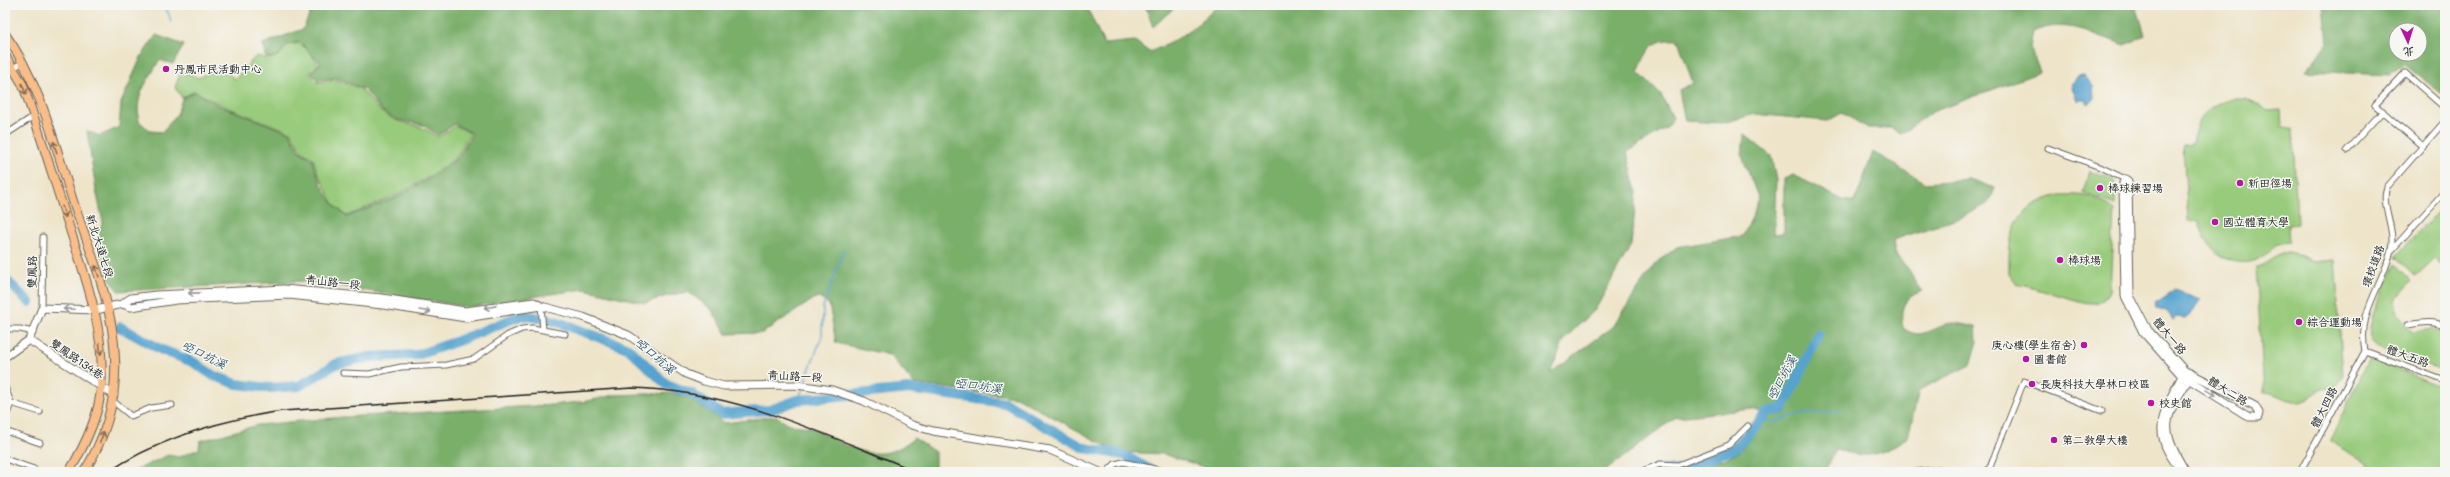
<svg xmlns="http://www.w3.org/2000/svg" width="2450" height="477" font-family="Mali,'LXGW WenKai TC',sans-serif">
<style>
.green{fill:#99cb7b;stroke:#5a744c}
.forest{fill:#7aaf6b;stroke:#4b6644;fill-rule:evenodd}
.water{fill:#56a3cf;stroke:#396076}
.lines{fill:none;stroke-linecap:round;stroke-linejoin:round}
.stream{stroke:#56a3cf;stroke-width:1.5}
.river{stroke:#56a3cf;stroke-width:10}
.minor-casing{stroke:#666259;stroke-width:7}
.tertiary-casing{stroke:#666259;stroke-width:9}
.primary-casing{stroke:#666259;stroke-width:10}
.minor{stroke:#fff;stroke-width:5}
.tertiary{stroke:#fff;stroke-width:7}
.primary{stroke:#f8bd88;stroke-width:8}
.rail{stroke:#1c1c1c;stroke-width:1.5}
.oneway{stroke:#8a6c52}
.oneway2{stroke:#999}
.poi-dot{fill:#b5179e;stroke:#f6f6f2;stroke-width:1.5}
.labels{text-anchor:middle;stroke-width:3;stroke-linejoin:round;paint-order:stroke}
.poi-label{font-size:11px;fill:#1c1c1c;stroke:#f6f6f2;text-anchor:start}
.street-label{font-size:11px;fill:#1c1c1c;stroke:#f6f6f2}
.water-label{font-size:12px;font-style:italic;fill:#36596d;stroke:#f6f6f2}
</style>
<rect width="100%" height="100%" fill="#f6f6f2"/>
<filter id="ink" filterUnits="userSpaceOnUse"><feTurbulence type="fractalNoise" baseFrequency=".025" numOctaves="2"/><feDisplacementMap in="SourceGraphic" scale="8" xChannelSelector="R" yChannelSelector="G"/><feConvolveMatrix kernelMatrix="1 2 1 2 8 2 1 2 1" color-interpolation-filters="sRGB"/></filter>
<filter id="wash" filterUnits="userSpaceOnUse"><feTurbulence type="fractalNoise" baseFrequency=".012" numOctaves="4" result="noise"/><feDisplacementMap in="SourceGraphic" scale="16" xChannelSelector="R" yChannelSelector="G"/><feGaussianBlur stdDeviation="0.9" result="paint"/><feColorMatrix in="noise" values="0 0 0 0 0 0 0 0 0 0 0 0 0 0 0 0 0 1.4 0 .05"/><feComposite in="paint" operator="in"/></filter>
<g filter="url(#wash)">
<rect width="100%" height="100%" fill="#eee4c9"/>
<!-- green -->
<path class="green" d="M299,43L309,51L318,64L309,74L317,82L338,80L361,89L380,111L395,120L421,127L438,137L456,126L470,133L456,158L432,175L395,196L347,216L335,206L318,174L313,158L301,151L291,132L228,108L194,91L182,98L175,87L181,71L199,78L209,71L220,68L235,79L256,56C274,60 276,60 288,45Z
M2233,99H2246L2268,111L2281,110L2282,128L2293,129L2297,224L2288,225L2289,243L2276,244C2250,279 2207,260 2199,221L2188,222L2183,145L2192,144C2197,117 2207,105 2233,99Z
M2089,170L2112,179L2116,183L2115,205L2083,193Z
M2060,195C2084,194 2094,196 2114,210L2110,291C2104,302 2096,305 2083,302L2018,284L2009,275C2008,231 2013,207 2060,195Z
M2445,204V268L2435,258L2416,276L2396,256Z
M2287,252L2301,255L2313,262L2335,260L2343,376L2334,388C2331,389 2325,388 2322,389C2314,393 2309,400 2300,401C2286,403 2277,392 2264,392L2256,267C2268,266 2274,255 2287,252Z
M2396,264L2412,280L2395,301L2398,314L2412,332L2431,328L2445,335V368L2440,370C2427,366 2381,352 2373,344C2360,330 2389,279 2396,264Z
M2369,358L2445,388V472H2379L2330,440Z"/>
<!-- forest -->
<path class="forest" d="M314,5H1086L1104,44L1135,41L1149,52C1181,40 1194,28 1219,5H2136L2145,35L2125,45C2094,35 2065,17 2033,32L2030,47L2040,72L1932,112L1901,134L1891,128H1868L1842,113L1827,121L1755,114L1723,123L1685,121L1679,90L1693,83L1678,40C1651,38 1648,50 1638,72L1661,95L1673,118L1666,129L1627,152L1637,192L1631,245L1595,310L1565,338L1550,373L1613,327L1655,264L1677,247L1743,236L1754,213L1758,197L1742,156L1744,134L1771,156L1776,180L1774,234L1784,233V179L1793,175L1843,200L1855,202L1873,152L1926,183L1969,179L1995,188L1989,203L1960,218L1893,240C1895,262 1902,258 1911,273C1915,282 1915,284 1923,291C1904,297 1899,308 1903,328C1920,341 1929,329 1947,324C1954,321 1968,326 1976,327L1977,341L1970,365L1919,390L1908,437C1876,457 1873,459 1836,450L1824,472H1678L1725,459L1738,452L1770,415L1752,409L1676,417L1604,472H1220L1163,454L1117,452L1016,397L914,384L890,355L836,343L829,304L817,297L762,333L727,334L711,309L688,292L667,296L645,303L584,289L468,307L306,281L118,291L108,275L97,236L103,222L96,190L87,131L100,136L119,127L121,103L141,57L156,35L184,45L173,64L159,60C147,85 135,91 139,121L150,131L162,132L177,114L182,99L194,92L220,106L290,133L299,151L312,159C318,181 329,204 347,217L395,198L433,176L458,158L472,133L455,124L438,135L423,125L396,119L382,111L364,89L338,78L318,80L311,74L320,63L300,42L287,44L279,55L270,58L265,56L263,44L303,29Z
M1145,5H1177L1153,27Z
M2323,5H2445V96L2405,65L2389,75L2306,71L2327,44ZM2396,30H2420V54H2396Z
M673,393L691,399L725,423L777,416C790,429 799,423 814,429C849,446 878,469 914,438L935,452V467L938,472H132L168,455L179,457L199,449L200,441L258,425L343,417L552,405L588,401L614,395Z"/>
<!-- water -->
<path class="water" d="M2084,76L2093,85L2094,98L2089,104L2084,100H2077L2071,85L2077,77Z
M2175,290L2201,299L2191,313L2185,318L2177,317L2172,320L2167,311L2156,309L2155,303Z"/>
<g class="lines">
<!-- stream -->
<path class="stream" d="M162,5L168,12L171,22
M804,384L822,336L823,307L844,249
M798,400L803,388
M1758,422L1781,421L1794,415L1839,411"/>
<!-- river -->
<path class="river" d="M5,279L29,302
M120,327L162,350L193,362L214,376L237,384L269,388L299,386L336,364L369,357L417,355L455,342L522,315L552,320L628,348L666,384L692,394L721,414L770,410L798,400L909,389L1005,403L1084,448L1124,455L1154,472
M1655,472L1657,470H1681L1735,448L1768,412L1783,409L1818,335"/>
</g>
</g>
<g filter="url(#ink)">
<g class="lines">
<!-- minor casing -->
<g class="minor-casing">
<path id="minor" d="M5,72L24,62
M5,135L34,116
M2422,146L2375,105L2405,73L2445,108
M2048,148L2100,167L2125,179
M2347,150L2383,111
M2392,250L2445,191
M541,306L543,330
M42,308L43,237
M2408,325C2420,323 2435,320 2445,327
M5,329H20L33,332
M2365,351C2357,311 2383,287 2391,250C2396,229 2380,203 2387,187L2445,121
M2365,351L2445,381
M343,373L369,374L401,367L446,365L474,359L508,335L522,329L532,328L565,334
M5,387L11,403L5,419
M114,402L131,416L151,408L172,405
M11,403L40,412
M5,431L40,443
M5,459L34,469
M1107,472L1115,464L1123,462L1168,472
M1640,472L1660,464L1678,465L1729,445L1748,426
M1917,472L1939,469L1951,472
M1988,472L2024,381L2102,411
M2300,472L2365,351"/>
</g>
<!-- tertiary casing -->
<g class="tertiary-casing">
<path id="tertiary" d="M122,304L131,307L176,300L289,295L383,305L466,318L541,306
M29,340L114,395
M5,357L29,340L42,308L96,310L122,304L131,298L156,295L284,289L382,298L465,311L534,302L541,306L583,317L628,335L686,374L704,381L724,386L797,385L832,390L864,401L912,425L933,431L1050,450L1100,472
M2185,377L2249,417H2258L2259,413L2255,406L2192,374
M2181,472C2175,462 2167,453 2164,442C2156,418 2172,396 2182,376L2143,332L2125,296L2123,183L2125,179L2128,181L2130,296L2148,330L2185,371L2192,374C2165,418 2157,425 2186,472"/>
</g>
<!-- primary casing -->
<g class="primary-casing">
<path id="primary" d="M5,34C41,84 55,146 74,204C91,254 113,304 115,358C117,399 106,437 84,472
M5,55L23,85C39,130 53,177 68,223C85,277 106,330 101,388C99,417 84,447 69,472"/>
</g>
<!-- minor -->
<use href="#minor" class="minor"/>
<!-- tertiary -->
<use href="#tertiary" class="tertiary"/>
<!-- primary -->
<use href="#primary" class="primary"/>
<!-- rail -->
<path class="rail" d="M108,472C161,437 220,420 282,411L632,388C737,391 823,434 918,472"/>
</g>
<!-- one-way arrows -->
<defs><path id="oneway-shaft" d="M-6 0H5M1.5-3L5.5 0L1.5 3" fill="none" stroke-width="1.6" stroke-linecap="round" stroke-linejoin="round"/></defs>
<g class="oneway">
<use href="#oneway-shaft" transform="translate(24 89) rotate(69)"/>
<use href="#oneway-shaft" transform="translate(55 147) rotate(-108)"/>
<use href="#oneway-shaft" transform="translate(64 212) rotate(72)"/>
<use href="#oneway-shaft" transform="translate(97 271) rotate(-108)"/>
<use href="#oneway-shaft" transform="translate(100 349) rotate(85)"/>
<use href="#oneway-shaft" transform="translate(102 437) rotate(-68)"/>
</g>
<g class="oneway2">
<use href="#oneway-shaft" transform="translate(194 293) rotate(179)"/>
<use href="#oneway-shaft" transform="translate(490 307) rotate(169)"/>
<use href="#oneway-shaft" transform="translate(69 309) rotate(-178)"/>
<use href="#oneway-shaft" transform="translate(425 311) rotate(10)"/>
<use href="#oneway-shaft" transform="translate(2211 393) rotate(32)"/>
</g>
</g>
<!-- markers -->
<g class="poi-dot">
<circle cx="166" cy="69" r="4"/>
<circle cx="2240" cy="183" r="4"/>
<circle cx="2100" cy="188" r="4"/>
<circle cx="2215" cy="222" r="4"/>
<circle cx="2060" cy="260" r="4"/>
<circle cx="2299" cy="322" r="4"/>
<circle cx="2084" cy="345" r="4"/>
<circle cx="2026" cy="359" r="4"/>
<circle cx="2032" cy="384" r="4"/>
<circle cx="2151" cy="403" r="4"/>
<circle cx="2054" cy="440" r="4"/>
</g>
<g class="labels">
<!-- poi labels -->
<g class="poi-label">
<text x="174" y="73">丹鳳市民活動中心</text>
<text x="2248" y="187">新田徑場</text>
<text x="2108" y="192">棒球練習場</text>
<text x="2223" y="226">國立體育大學</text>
<text x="2068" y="264">棒球場</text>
<text x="2307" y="326">綜合運動場</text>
<text x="2076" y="349" text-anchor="end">庚心樓(學生宿舍)</text>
<text x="2034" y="363">圖書館</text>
<text x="2040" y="388">長庚科技大學林口校區</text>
<text x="2159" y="407">校史館</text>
<text x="2062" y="444">第二教學大樓</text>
</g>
<!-- street labels -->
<g class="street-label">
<text transform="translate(100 246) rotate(72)" y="4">新北大道七段</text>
<text transform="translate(2373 266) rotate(-70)" y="4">環校道路</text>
<text transform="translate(32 272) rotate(-89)" y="4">雙鳳路</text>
<text transform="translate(333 282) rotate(6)" y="4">青山路一段</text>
<text transform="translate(2170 336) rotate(50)" y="4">體大一路</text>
<text transform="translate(2408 356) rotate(20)" y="4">體大五路</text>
<text transform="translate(77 359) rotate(34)" y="4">雙鳳路134巷</text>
<text transform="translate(795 376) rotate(3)" y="4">青山路一段</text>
<text transform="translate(2228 391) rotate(32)" y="4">體大二路</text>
<text transform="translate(2324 407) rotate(-63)" y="4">體大四路</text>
</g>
<!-- water labels -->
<g class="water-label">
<text transform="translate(204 355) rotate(26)" y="4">啞口坑溪</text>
<text transform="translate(655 356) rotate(41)" y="4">啞口坑溪</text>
<text transform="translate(1782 378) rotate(-62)" y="4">啞口坑溪</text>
<text transform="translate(978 386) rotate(8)" y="4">啞口坑溪</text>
</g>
</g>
<!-- margin -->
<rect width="2450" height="477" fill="none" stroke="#f6f6f2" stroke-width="20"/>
<!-- north arrow -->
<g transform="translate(2408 42) rotate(176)"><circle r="19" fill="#f6f6f2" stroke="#9f9f9c"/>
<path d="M0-3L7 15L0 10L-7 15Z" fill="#b5179e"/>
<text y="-6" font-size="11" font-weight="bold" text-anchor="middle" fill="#1c1c1c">北</text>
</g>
</svg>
